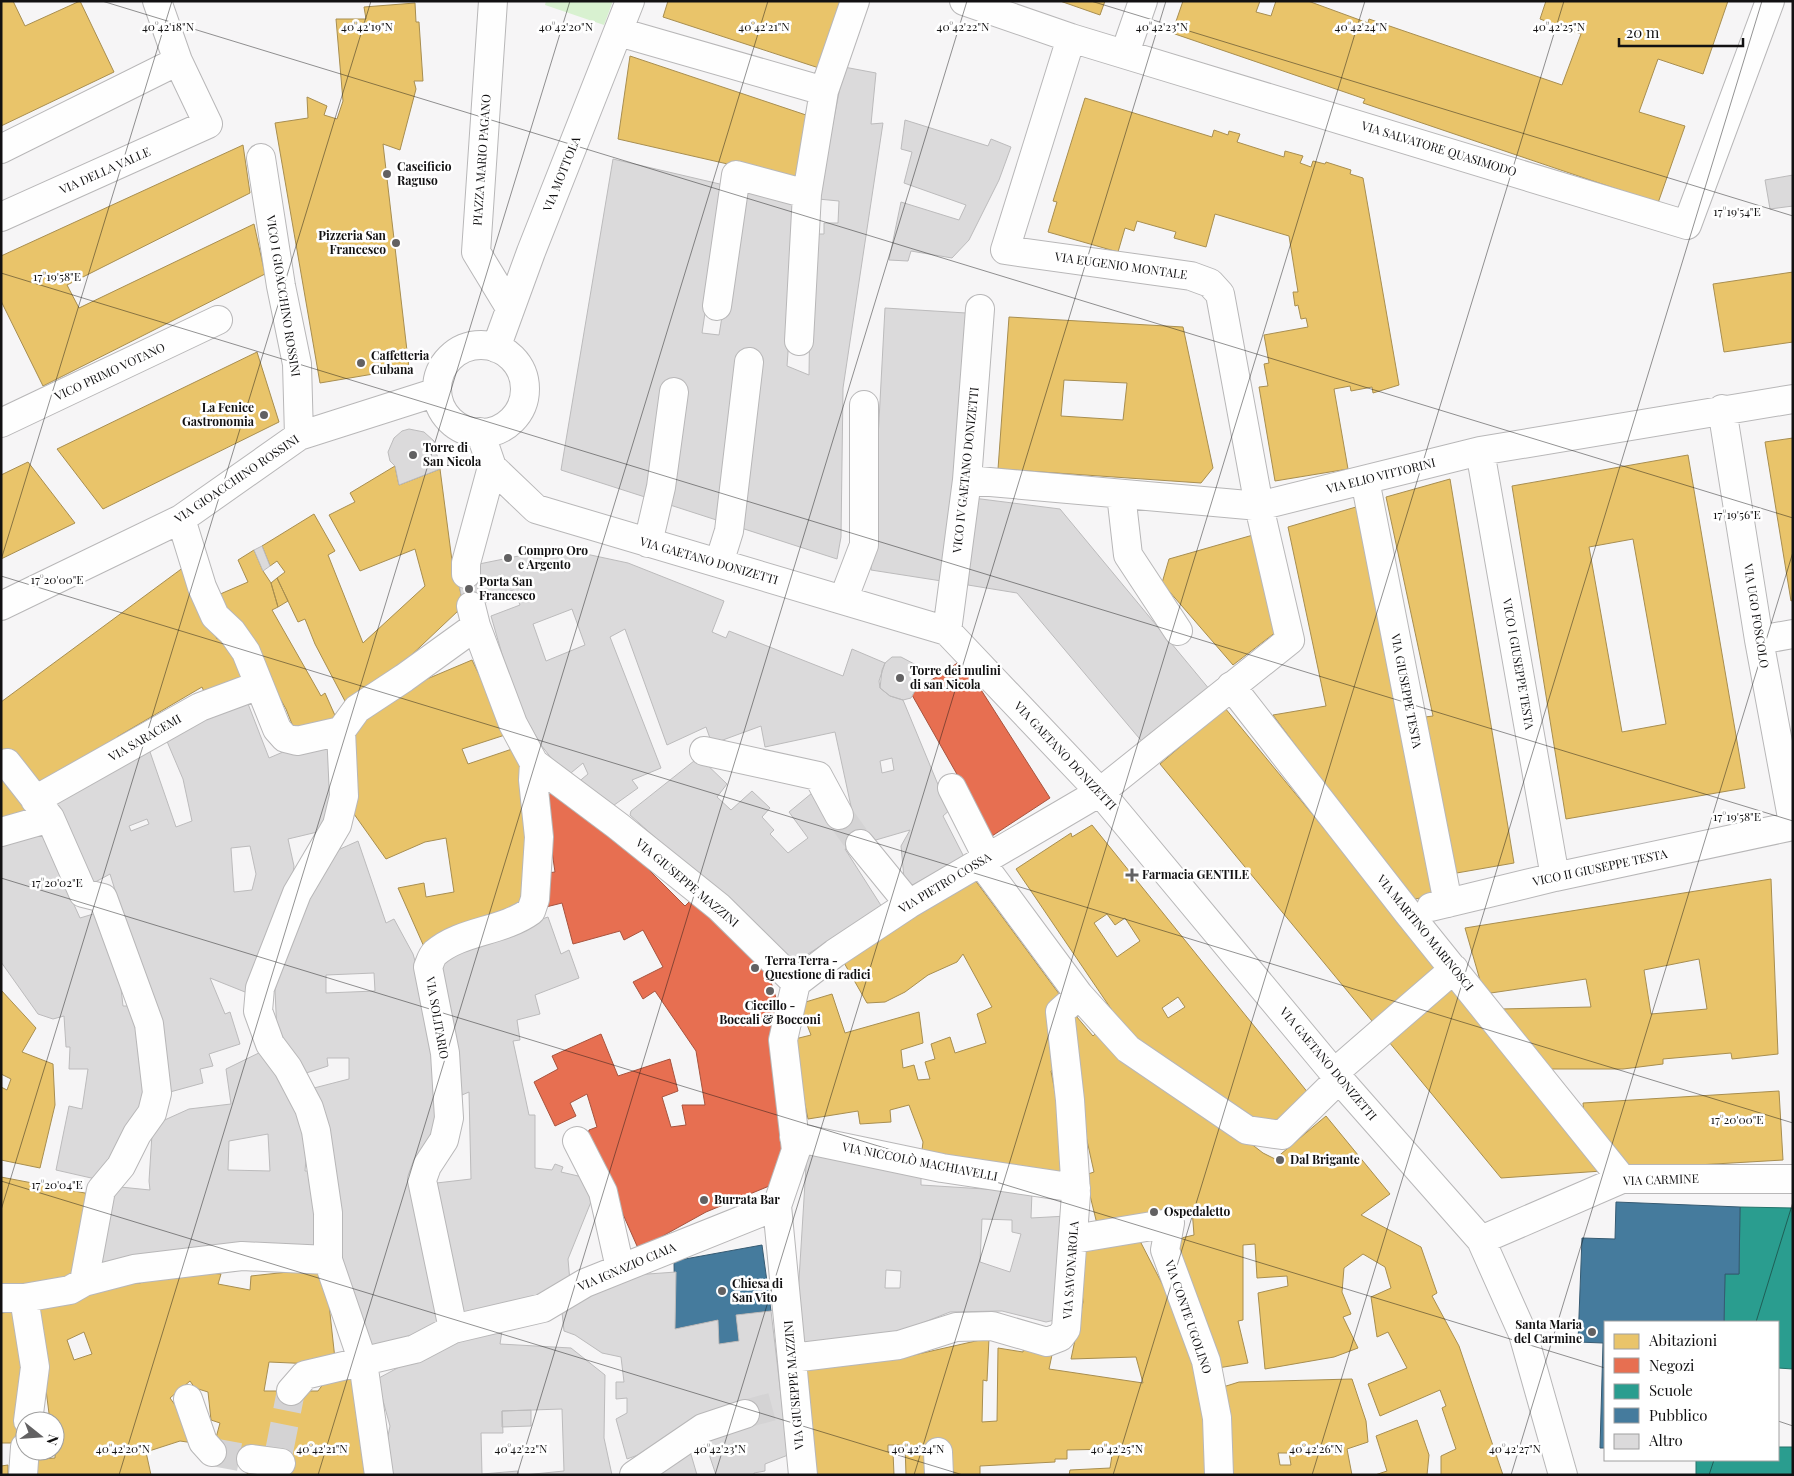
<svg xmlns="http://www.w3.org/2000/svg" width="1794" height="1476" font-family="'Playfair Display',serif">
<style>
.green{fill:#d8f1d0}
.homes{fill:#e9c46a;stroke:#a88e50;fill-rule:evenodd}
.shops{fill:#e76f51;stroke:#a7533e}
.schools{fill:#2a9d8f;stroke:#23736a}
.public{fill:#457b9d;stroke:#365b73}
.building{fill:#dbdadb;stroke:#bcbbbc;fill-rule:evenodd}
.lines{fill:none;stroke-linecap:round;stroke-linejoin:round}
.minor-tunnel{stroke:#d4d3d4;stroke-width:28;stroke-dasharray:28 14;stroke-linecap:butt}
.minor-casing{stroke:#b8b7b8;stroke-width:30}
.minor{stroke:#fefefe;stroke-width:28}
.ticks{fill:none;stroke:#121112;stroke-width:1;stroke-opacity:0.45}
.poi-dot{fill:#626162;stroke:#fff;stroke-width:2}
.labels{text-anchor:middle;stroke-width:5;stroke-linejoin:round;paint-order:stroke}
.street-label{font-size:12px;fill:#121112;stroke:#fff}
.poi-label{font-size:12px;font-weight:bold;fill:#121112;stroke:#fff;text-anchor:start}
.ticks-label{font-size:12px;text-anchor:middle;fill:#121112;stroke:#fff;stroke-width:5;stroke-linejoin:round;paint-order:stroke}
</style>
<rect width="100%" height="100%" fill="#f6f5f6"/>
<!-- green -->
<path class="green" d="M546,1H613L604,25L545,5Z"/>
<!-- homes -->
<path class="homes" d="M1,1H13L25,26L80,1L114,72L1,126Z
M668,1H842L819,68L663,17Z
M1060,1H1105L1100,15Z
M1183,1H1260L1256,12L1271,16L1276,1H1308L1368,23L1369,19L1562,85L1581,34L1540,19L1546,1H1728L1703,74L1658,59L1639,112L1685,126L1658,203L1363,103L1365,99L1172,33Z
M415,3L416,22H419L423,81H414L416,89L400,150L383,144L409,368L320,383L275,123L308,118L307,97L327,106L324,115L337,119L343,101L336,19H366L364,7Z
M630,56L806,115L802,181L618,139Z
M1085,98L1212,137L1214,130L1228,135L1229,131L1240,134L1237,142L1284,157L1285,151L1303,156L1300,163L1311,167L1313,161L1325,164L1326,162L1351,170L1350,174L1363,178L1399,385L1373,393L1372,387L1351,391L1350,386L1334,389L1348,469L1275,481L1259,387L1268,386L1264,364L1269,363L1264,335L1308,327L1306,318L1301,319L1298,305L1295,306L1293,292H1298L1289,236L1215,214L1206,247L1174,238L1176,232L1137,221L1134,231L1125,228L1118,252L1048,232L1057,202L1053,201Z
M243,145L250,193L67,285L79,308L254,224L265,274L43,386L1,301V256Z
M1793,272V342L1724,352L1713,284Z
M1009,317L1183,327L1213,468L1201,483L998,469ZM1064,380L1127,383L1123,420L1061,416Z
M257,352L279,422L103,509L57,449Z
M1793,438V600L1791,601L1765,442Z
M1688,455L1745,788L1566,819L1512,486ZM1633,539L1666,724L1622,732L1589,547Z
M28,462L75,523L1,559V475Z
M395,466L399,485L440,469L454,576L457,575L464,609L459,610L385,680L346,703L315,644L305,619L298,622L277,578L285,572L277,561L270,566L262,546L314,514L335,551L328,555L363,643L425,586L415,549L360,571L329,515L355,502L350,493Z
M1450,479L1514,863L1451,874L1425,717L1433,716L1386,497Z
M1356,507L1436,895L1410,900L1273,715L1326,706L1288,527Z
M1253,535L1276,632L1233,665L1162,583L1169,559Z
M254,550L263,571L271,583L278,607L272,610L321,696L325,693L337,720L296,734L286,709L240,628L218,595L248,582L238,560Z
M184,567L217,639L225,635L246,677L205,694L202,687L117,737L118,741L33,786L1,754V702Z
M277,578L288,601L278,607L271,583Z
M472,660L508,734L462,749L468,764L515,748L521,768L530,903L425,949L398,888L424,883L426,897L454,892L446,838L425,842L386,859L354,814L353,745L356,730L364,716L408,687Z
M1225,708L1442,972L1377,1027L1160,764Z
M1,765L22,795L30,819L1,825Z
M1092,825L1309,1094L1268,1127L1143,1043L1137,1047L1016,869L1071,833L1072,837ZM1107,914L1115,925L1125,918L1140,941L1117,957L1094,923ZM1178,997L1185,1007L1168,1018L1162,1008Z
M1771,879L1778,1054L1732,1059L1731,1053L1663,1059V1064L1623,1069H1546L1500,1009L1591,1007L1586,979L1484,994L1465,928ZM1699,959L1707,1009L1651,1014L1644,970Z
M975,880L1071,1010L1093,1036L1101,1028L1263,1153L1275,1159L1326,1116L1390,1194L1361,1215L1421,1247L1437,1293L1432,1296L1459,1346L1503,1475H1441V1456L1456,1449L1442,1408L1446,1406L1440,1390L1380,1416L1368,1384L1407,1368L1388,1332L1377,1337L1371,1297L1391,1288L1385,1267L1363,1254L1344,1268L1342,1292L1351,1314L1343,1317L1358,1348L1334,1357L1265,1369L1258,1293L1288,1286L1287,1276L1257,1278L1255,1244L1243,1245V1320L1238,1321L1248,1363L1218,1368L1195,1307L1177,1239L1194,1235L1192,1209L1136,1220L1140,1241L1186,1330L1211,1423L1207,1475H1069L1070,1470L1110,1468L1113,1449L1067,1450V1459H1055V1462L980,1466V1475H906L905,1445H888V1452H893L894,1475H811L802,1366L905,1357L989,1338L987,1381L983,1380L982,1422L997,1421L998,1348L1023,1352L1024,1346L1053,1350L1049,1369L1143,1383L1136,1357L1071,1359L1083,1302L1078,1252L1097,1224L1085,1175L1094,1172L1078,1100L1059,1068L1051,1071L1063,1133V1173L921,1158L923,1142L909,1105L890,1110L891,1122L860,1124L858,1111L808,1119L791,1040L811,1035L799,1004L832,994L845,1033L919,1012L923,1043L901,1050L903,1068L914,1065L918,1080L930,1079L925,1062L935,1059L931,1044L950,1037L955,1053L986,1043L977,1014L992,1007L963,954L957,962L928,975L905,992L885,1002L867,1003L843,961Z
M1454,987L1602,1171L1501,1178L1389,1042Z
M1,990L36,1028L22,1052L53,1064L55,1105L40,1168L1,1160V1087L7,1090L11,1079L1,1074Z
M1779,1091L1783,1160L1629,1169L1584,1115L1583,1103Z
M1,1177L90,1194L75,1279L1,1290Z
M325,1268L335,1359L314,1364L269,1362L264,1391H318L327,1379L355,1375L369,1475H287L286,1450L279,1452L277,1475H247L248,1467L210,1460L220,1423L211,1420L208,1392L195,1388L190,1381L170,1398L194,1431V1443L180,1441L146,1452L151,1475H31L29,1460L55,1458V1421H50L35,1305L97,1285L140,1283L178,1270L221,1274L218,1284L250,1290L251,1276ZM84,1332L92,1354L74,1360L67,1340Z
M18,1311L24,1379L19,1382L18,1413H24L17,1443H1V1313Z
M1352,1379L1366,1421L1368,1442L1347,1449L1352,1475H1228L1223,1387L1239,1382ZM1278,1453H1289L1291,1465H1280Z
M1417,1420L1429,1455L1427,1475H1375L1387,1471L1376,1436Z
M8,1465V1475H1V1466Z"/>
<!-- shops -->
<path class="shops" d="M962,660L1050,798L992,836L912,695L916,690Z
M555,786L630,851L685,906L694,897L761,964L770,979L777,1001L784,1143L779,1182L706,1212L641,1248L637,1246L588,1135L589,1130L597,1127L587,1094L570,1103L576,1116L555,1126L534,1082L558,1069L552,1056L601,1034L618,1076L670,1059L678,1091L662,1097L671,1127L686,1125L682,1105H705L696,1051L655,991L643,999L633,982L663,967L643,930L624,940L620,931L573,944L562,903L546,907L539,874L555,872L543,789Z"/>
<!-- schools -->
<path class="schools" d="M1740,1207L1793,1208V1369L1778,1368V1322H1724L1725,1274H1739Z
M1778,1447H1793V1475H1696V1460H1778Z"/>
<!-- public -->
<path class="public" d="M1616,1202L1740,1207L1739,1274H1725L1724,1322H1605V1448H1600L1603,1343L1578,1342L1582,1238L1615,1239Z
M762,1245L771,1311L736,1315L739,1341L719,1344L718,1320L675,1329L674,1261Z"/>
<!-- building -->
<path class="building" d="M844,67L876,73L871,124L883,123L843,388L841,537L837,559L667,504L686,385L666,381L648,498L561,470L613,159L724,185L702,333L719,335L743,188L799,201L787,366L809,375L811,234H824V223H838L839,201L818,199Z
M905,120L988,146L991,139L1011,147L999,180L969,240L952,258L911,251L908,261L889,260L901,202L959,220L966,205L904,183L912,152L901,149Z
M1793,175V206L1770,209L1765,180Z
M885,308L966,313L948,582L871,570Z
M409,429L424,432L434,441L440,469L399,485L395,466L390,461L388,452L394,438L402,431Z
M973,498L1060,509L1210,690L1144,744L1017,593L968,585Z
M262,546L270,566L263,571L254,550Z
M558,548L628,563L724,601L712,632L726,638L729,631L843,676L852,649L885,663L879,681L880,688L890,696L903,700L939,787L952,808L943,816L964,857L905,889L901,846L910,830L845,849L882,907L789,966L713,889L630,815L631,811L699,757L727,784L717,797L731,810L752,791L770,808L762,817L774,830L770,834L788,853L808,838L789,812L812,793L830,817L852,811L835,732L765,747L761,726L712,744L706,727L667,745L625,629L610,637L661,768L632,780L638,788L610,808L576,784L588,774L583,763L566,777L541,745L515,699L491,616L520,605L514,590L486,597L487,602L482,604L474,572L479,564ZM572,609L585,645L546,661L533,624ZM892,758L894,770L882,773L880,761Z
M474,572L482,604L464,609L457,575Z
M892,657H901L918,666L921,680L911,698L903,700L890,696L880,688L882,670L885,663Z
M245,696L269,758L297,746L329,740L336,796L330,829L288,839L294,866L291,889L245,992L210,978L225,1014L230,1012L240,1044L209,1054L213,1066L200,1069L203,1083L170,1092L167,1057L110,874L88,886L48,800L149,749L176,827L192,821L183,779L163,732ZM147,819L149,824L131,831L129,826ZM250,846L256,874L252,890L234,892L231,848Z
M42,834L80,918L100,912L117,953L123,1006H136L144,1102L100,1180L56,1170L69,1106L82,1109L88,1069H69L70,1047H66L64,1016L53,1019L38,1014L1,962V843Z
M358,841L386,923L394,919L413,954L435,1029L439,1132L412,1167L444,1327L367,1350L355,1314L342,1256L325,1126L314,1088L349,1079V1058H327L328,1066L300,1075L277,1034L275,990L293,921L329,854ZM374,973L375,991L326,993V975Z
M548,917L561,954L569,950L579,978L535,995L540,1014L517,1020L520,1040L513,1041L529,1115H535V1168L552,1170L555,1164L563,1167L561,1172L591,1179L595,1192L568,1259L570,1282L512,1308L463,1319L428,1184L471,1179L469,1092L462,1095L439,957L458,947Z
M267,1049L303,1121L307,1147L305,1171H315L320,1246L97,1269L110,1186L150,1190L149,1181L152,1134L158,1123L189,1109L231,1104L226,1069ZM268,1134L270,1171L228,1170L229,1141Z
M807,1150L921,1169V1185L1032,1192L1031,1218L1067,1216L1055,1320L1046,1322L1002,1311L950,1312L902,1331L869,1339L800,1344L797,1312ZM982,1219L1012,1220V1232L1021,1234L1010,1272L980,1262ZM886,1270L901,1271L900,1288H885Z
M676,1272L675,1329L718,1320L719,1344L739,1341L736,1315L771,1311L788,1455L765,1464V1471L754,1473V1475H716L710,1457V1429L627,1459L616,1419L627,1413V1398L616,1399V1382H624L621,1357L602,1353L575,1335L564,1331L561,1303L634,1275Z
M502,1331L500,1344L571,1348L605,1375L604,1438L612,1475H524L564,1471L562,1409L502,1411L503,1433H481L482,1474L518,1471L519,1475H387L384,1456L390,1426L377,1379L459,1335Z
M531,1410V1426L502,1427V1411Z
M690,1451L697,1475H651Z"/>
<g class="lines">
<!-- minor-tunnel -->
<path class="minor-tunnel" d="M839,815L860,844
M745,1414L782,1404
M212,1452L251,1459
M279,1452L291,1391"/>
<!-- minor casing -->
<g class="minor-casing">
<path id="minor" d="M493,1L476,252L510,308
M964,1L1071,38L1687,225L1770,1
M619,32L824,91
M1125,53L1143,1
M1,149L178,61
M261,158L281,286L297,364L299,436
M1,217L208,124L178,61L157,1
M717,306L736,175L807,194
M799,341L807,194L824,91L855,1
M437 389a44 44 0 1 1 88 0a44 44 0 1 1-88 0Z
M496,348L531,252L630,1
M1722,409L1759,640L1793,823
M1,423L218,320
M480,432L492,467L536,509L947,631L1100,792L1339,1079L1481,1240L1523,1334L1563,1475
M1480,451L1555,877
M967,480L1259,506L1480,451L1793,399
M1365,480L1448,903
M1121,494L1128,555L1178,631
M181,519L202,587L215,616L232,632L246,652L277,729L285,738L297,741L341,731L357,709L404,678L476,626
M648,543L661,487L674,392
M719,563L729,531L749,362
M466,574V563L492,467
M843,600L864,545V405
M1,606L181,519L299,436L437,392
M471,606L476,626L513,724L534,763L618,826L719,907L796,983L783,1040L796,1150L777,1206L803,1475
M947,631L967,480L980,309
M1759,640L1793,634
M1231,686L1408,913L1622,1179
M341,731L344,796L337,825L297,893L260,988L258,1011L270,1044L288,1068L309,1108L316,1131L328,1213V1260L363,1362L379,1475
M704,751L818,776L839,815
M7,763L50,818L83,893L103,898L149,1024L157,1093L152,1113L137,1134L121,1166L101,1190L84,1282
M952,788L987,857
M35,800L200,707L259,685
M1,832L50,818
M860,844L909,904
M980,861L1079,995L1128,1049L1247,1130L1282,1135L1339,1079
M1431,907L1555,877L1793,826
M796,983L835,953L909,904L1100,792L1290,640L1259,506L1220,294L1210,283L1191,276L1005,250L1071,38
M1334,1073L1454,969
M794,1137L942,1168L1076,1188
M577,1141L603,1192L620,1268
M1074,1239L1170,1223L1165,1250L1206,1361L1217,1418L1219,1475
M1481,1240L1622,1179H1793
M1,1298H24L70,1290L84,1282L134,1269L242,1256L328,1260
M24,1298L35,1367L28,1421
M453,1329L422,1180L427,1166L444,1140L449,1118L445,1053L428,967C430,963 431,957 435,953C462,930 502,932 531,911L535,899L539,837L533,780L534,763
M792,1358L899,1345L956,1327L992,1326L1047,1342L1060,1337L1066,1329L1076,1194L1070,1100L1060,1012L1079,995
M291,1391L305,1375L415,1349L453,1329L543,1308L585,1283L777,1206
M188,1399L203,1442L212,1452
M938,1452L939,1475
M251,1459L281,1463
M23,1475L25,1447
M634,1475L703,1428L745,1414"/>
</g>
<!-- minor -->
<use href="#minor" class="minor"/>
</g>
<!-- ticks -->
<path class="ticks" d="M102,1L1793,518M1091,1L1793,216M1,273L1793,821M1,560L172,1M1,576L1793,1123M1,878L1605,1368M1,1181L963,1475M1,1210L371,1M1756,1322L1793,1202M1778,1421L1793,1426M119,1475L570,1M318,1475L768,1M517,1475L967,1M715,1475L1166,1M914,1475L1365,1M1113,1475L1564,1M1312,1475L1762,1M1511,1475L1793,552M1709,1475L1714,1460"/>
<!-- markers -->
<g class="poi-dot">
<circle cx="387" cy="174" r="5"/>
<circle cx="396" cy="243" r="5"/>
<circle cx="361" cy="363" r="5"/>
<circle cx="264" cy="415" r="5"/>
<circle cx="413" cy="455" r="5"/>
<circle cx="508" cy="558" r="5"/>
<circle cx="469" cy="589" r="5"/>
<circle cx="900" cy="678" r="5"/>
<path d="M1129.5 867.5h5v5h5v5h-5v5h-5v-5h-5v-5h5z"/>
<circle cx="755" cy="968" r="5"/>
<circle cx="770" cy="991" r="5"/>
<circle cx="1280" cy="1160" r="5"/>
<circle cx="704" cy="1200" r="5"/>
<circle cx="1154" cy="1212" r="5"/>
<circle cx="722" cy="1291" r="5"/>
<circle cx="1592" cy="1332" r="5"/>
</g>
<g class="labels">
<!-- street labels -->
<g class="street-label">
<text transform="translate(1439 149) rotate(17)" y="4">VIA SALVATORE QUASIMODO</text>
<text transform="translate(482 160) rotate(-86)" y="4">PIAZZA MARIO PAGANO</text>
<text transform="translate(105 171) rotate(-24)" y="4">VIA DELLA VALLE</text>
<text transform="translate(562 174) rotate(-68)" y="4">VIA MOTTOLA</text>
<text transform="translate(1121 266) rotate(8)" y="4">VIA EUGENIO MONTALE</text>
<text transform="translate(283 296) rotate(81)" y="4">VICO I GIOACCHINO ROSSINI</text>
<text transform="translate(110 372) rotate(-25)" y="4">VICO PRIMO VOTANO</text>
<text transform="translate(966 470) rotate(-84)" y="4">VICO IV GAETANO DONIZETTI</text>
<text transform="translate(1381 476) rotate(-14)" y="4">VIA ELIO VITTORINI</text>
<text transform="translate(237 479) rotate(-34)" y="4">VIA GIOACCHINO ROSSINI</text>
<text transform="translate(709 561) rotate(16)" y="4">VIA GAETANO DONIZETTI</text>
<text transform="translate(1756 616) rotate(81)" y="4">VIA UGO FOSCOLO</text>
<text transform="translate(1518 664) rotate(80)" y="4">VICO I GIUSEPPE TESTA</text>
<text transform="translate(1406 691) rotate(79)" y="4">VIA GIUSEPPE TESTA</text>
<text transform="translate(145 738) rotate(-30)" y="4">VIA SARACEMI</text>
<text transform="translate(1065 756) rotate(47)" y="4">VIA GAETANO DONIZETTI</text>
<text transform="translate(1600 868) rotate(-12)" y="4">VICO II GIUSEPPE TESTA</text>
<text transform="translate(687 883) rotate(40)" y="4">VIA GIUSEPPE MAZZINI</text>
<text transform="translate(945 883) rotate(-31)" y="4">VIA PIETRO COSSA</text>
<text transform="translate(1425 933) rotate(51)" y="4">VIA MARTINO MARINOSCI</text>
<text transform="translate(437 1018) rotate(80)" y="4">VIA SOLITARIO</text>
<text transform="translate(1328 1064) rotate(50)" y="4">VIA GAETANO DONIZETTI</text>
<text transform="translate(920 1162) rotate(11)" y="4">VIA NICCOLÒ MACHIAVELLI</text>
<text transform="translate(1661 1180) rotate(-2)" y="4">VIA CARMINE</text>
<text transform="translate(627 1267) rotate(-23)" y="4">VIA IGNAZIO CIAIA</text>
<text transform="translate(1071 1270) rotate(-86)" y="4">VIA SAVONAROLA</text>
<text transform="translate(1188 1317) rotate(71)" y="4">VIA CONTE UGOLINO</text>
<text transform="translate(794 1385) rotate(-95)" y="4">VIA GIUSEPPE MAZZINI</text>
</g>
<!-- poi labels -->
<g class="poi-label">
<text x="397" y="171">Caseificio<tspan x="397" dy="14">Raguso</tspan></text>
<text x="386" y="240" text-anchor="end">Pizzeria San<tspan x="386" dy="14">Francesco</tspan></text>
<text x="371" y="360">Caffetteria<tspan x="371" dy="14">Cubana</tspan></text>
<text x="254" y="412" text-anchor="end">La Fenice<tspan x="254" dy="14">Gastronomia</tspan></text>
<text x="423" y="452">Torre di<tspan x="423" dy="14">San Nicola</tspan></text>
<text x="518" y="555">Compro Oro<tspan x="518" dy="14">e Argento</tspan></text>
<text x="479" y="586">Porta San<tspan x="479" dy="14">Francesco</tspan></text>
<text x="910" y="675">Torre dei mulini<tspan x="910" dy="14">di san Nicola</tspan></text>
<text x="1142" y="879">Farmacia GENTILE</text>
<text x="765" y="965">Terra Terra -<tspan x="765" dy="14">Questione di radici</tspan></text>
<text x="770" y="1010" text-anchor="middle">Ciccillo -<tspan x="770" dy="14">Boccali &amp; Bocconi</tspan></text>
<text x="1290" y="1164">Dal Brigante</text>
<text x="714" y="1204">Burrata Bar</text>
<text x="1164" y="1216">Ospedaletto</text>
<text x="732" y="1288">Chiesa di<tspan x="732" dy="14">San Vito</tspan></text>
<text x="1582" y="1329" text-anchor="end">Santa Maria<tspan x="1582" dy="14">del Carmine</tspan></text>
</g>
</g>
<g class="ticks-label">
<text x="168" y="31">40°42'18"N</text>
<text x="367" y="31">40°42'19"N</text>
<text x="566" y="31">40°42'20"N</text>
<text x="764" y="31">40°42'21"N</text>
<text x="963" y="31">40°42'22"N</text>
<text x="1162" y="31">40°42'23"N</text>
<text x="1361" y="31">40°42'24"N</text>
<text x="1559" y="31">40°42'25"N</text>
<text x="1737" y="216">17°19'54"E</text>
<text x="57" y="281">17°19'58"E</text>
<text x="1737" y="519">17°19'56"E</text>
<text x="57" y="584">17°20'00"E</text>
<text x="1737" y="821">17°19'58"E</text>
<text x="57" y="887">17°20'02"E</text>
<text x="1737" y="1124">17°20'00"E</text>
<text x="57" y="1189">17°20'04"E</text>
<text x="123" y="1453">40°42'20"N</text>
<text x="322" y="1453">40°42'21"N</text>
<text x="521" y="1453">40°42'22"N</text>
<text x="720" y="1453">40°42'23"N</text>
<text x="918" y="1453">40°42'24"N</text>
<text x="1117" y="1453">40°42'25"N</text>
<text x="1316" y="1453">40°42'26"N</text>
<text x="1515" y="1453">40°42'27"N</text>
</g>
<!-- border -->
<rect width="1794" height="1476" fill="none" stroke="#121112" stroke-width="5"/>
<!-- legend -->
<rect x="1604" y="1321" width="175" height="140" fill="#ffffff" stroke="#a0a0a0"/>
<rect x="1614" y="1334" width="25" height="15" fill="#e9c46a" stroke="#a0a0a0"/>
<text x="1649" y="1346" font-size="15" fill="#121112">Abitazioni</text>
<rect x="1614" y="1358" width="25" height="15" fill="#e76f51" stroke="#a0a0a0"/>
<text x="1649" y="1371" font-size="15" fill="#121112">Negozi</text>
<rect x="1614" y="1384" width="25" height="15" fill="#2a9d8f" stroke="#a0a0a0"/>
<text x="1649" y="1396" font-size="15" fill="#121112">Scuole</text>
<rect x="1614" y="1408" width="25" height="15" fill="#457b9d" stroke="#a0a0a0"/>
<text x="1649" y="1421" font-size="15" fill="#121112">Pubblico</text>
<rect x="1614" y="1434" width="25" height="15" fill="#dbdadb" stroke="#a0a0a0"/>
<text x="1649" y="1446" font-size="15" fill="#121112">Altro</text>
<!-- north arrow -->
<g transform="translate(40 1436) rotate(107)"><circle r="24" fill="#ffffff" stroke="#a0a0a0"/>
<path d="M0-4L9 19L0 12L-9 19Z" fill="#626162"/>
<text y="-8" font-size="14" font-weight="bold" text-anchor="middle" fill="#121112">N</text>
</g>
<!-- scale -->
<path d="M1619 38v8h124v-8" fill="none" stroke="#121112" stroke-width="2.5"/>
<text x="1626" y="38" font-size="15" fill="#121112" stroke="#ffffff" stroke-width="4" paint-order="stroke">20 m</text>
</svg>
